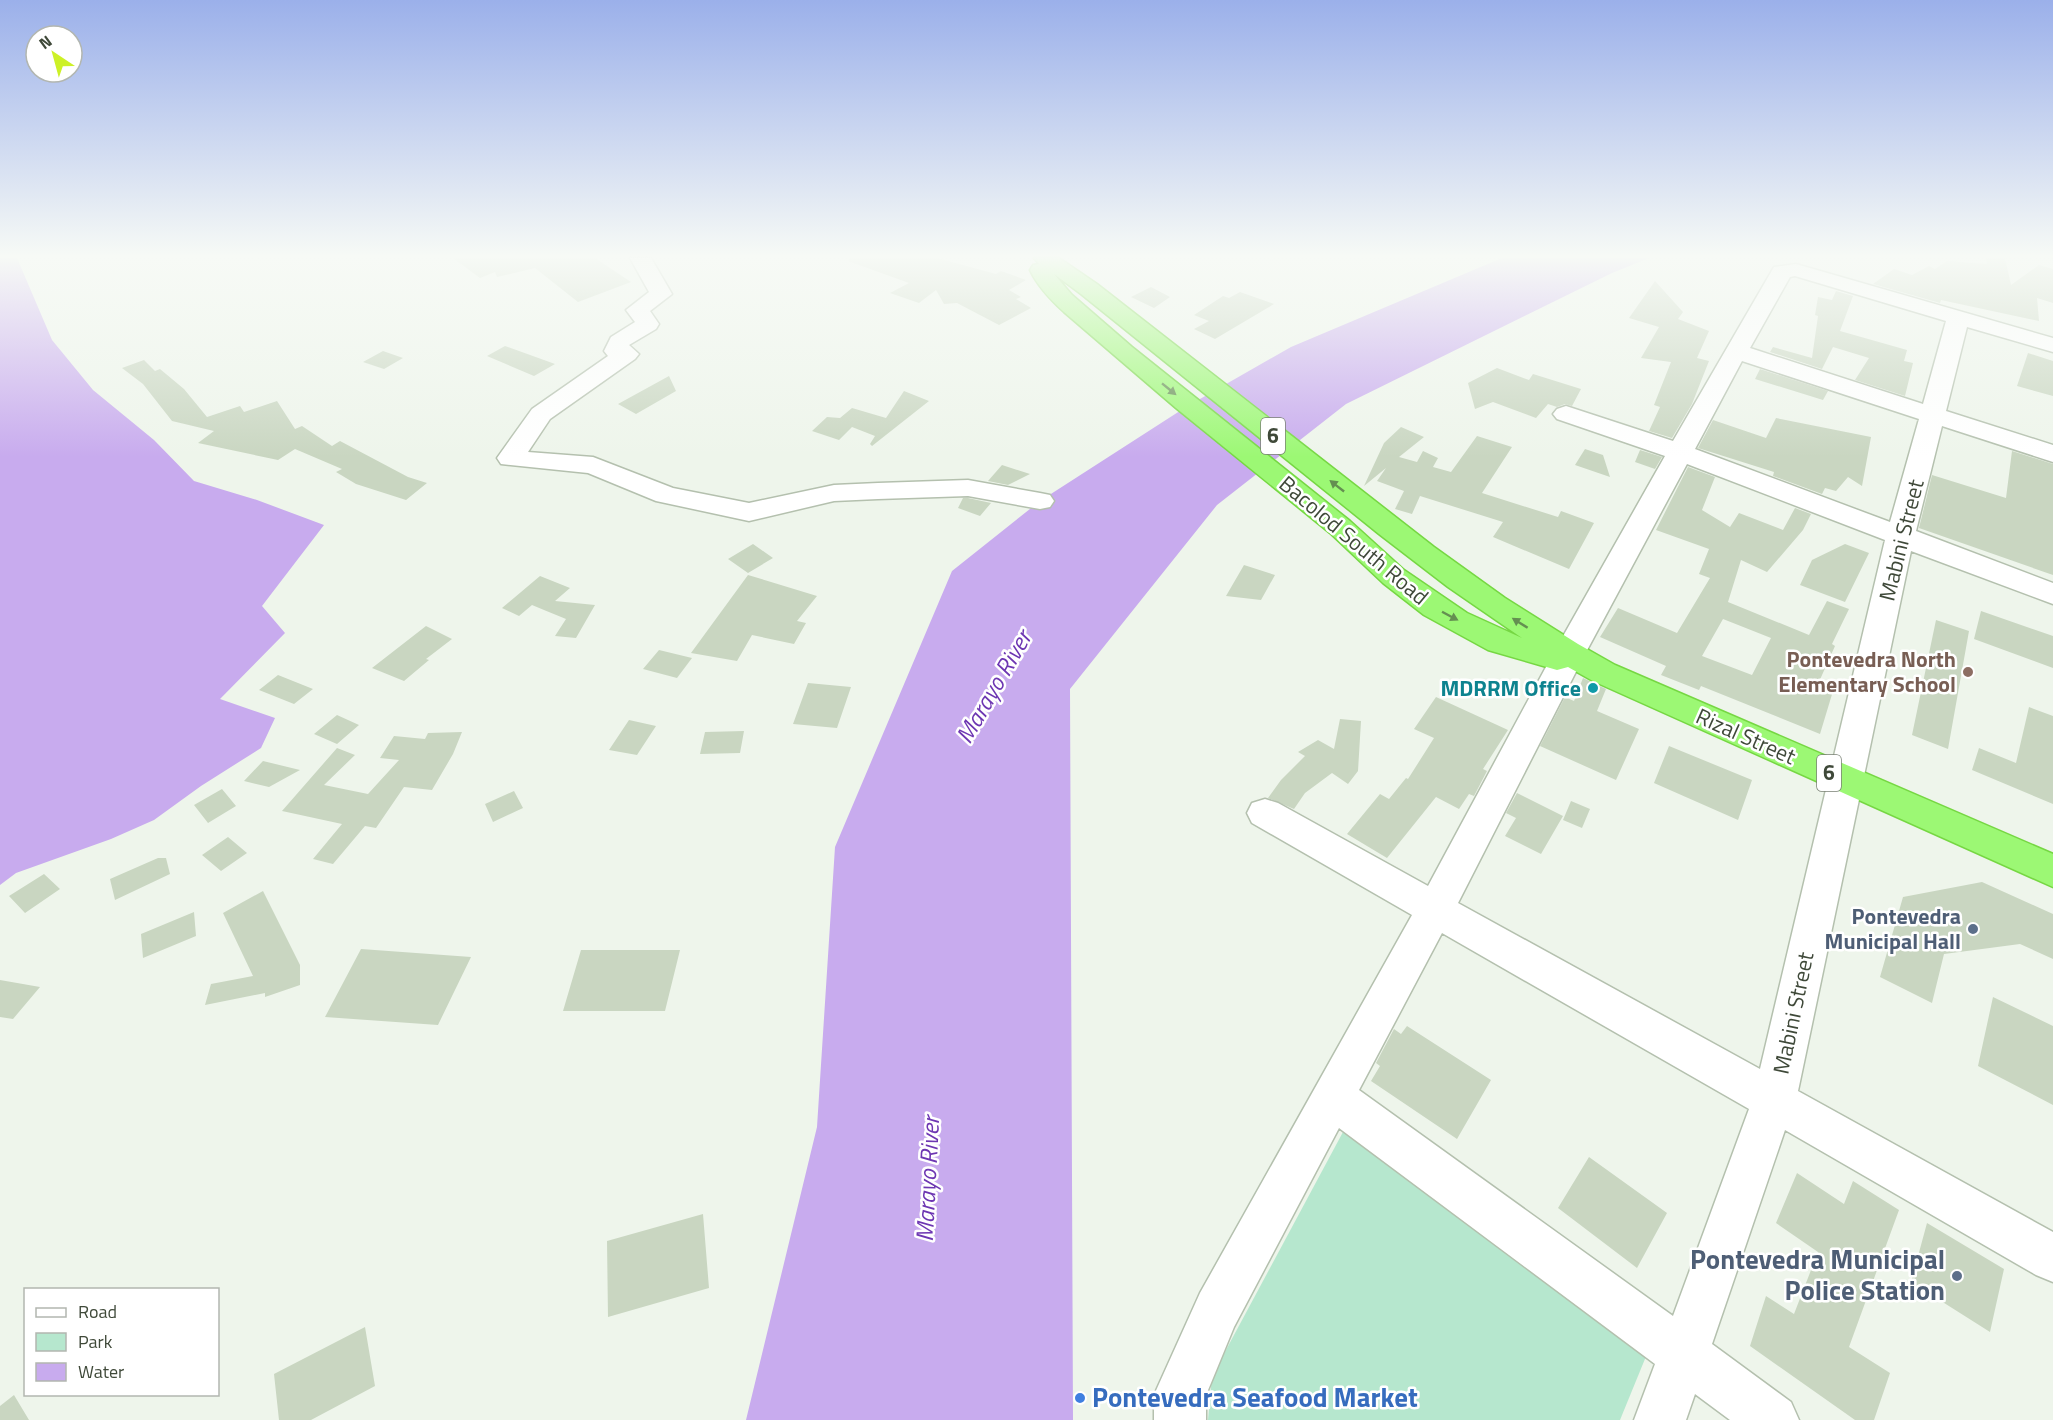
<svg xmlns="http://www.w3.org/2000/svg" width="2053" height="1420" font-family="'Titillium Web',sans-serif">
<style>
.green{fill:#b6e7ce}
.water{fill:#c8abee}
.building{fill:#c9d6c1;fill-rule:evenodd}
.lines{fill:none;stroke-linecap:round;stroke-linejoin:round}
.minor-casing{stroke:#b4c0ae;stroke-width:3}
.highway-casing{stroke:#76d743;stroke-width:3}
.minor{fill:#fff;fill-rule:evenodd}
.highway{fill:#9cf874;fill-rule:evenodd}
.oneway{fill:#648f51}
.education-dot{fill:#8d6e63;stroke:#fff;stroke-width:2}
.culture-dot{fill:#0f9aa8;stroke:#fff;stroke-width:2}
.service-dot{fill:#5c6f8a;stroke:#fff;stroke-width:2}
.shop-dot{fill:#3f7fe0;stroke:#fff;stroke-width:2}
.labels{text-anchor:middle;stroke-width:5;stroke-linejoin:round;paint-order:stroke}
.shield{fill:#fff;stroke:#798074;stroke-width:1.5}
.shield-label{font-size:21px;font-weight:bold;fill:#3f4939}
.street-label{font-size:22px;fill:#3f4939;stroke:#fff}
.education-label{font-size:22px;font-weight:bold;fill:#785e54;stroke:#fff;text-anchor:end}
.culture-label{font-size:22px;font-weight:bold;fill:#0d838f;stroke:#fff;text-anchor:end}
.service-label{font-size:22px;font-weight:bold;fill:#4e5e75;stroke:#fff;text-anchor:end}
.water-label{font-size:24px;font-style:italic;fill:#6d36b2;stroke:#fff}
.near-service-label{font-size:27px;font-weight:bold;fill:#4e5e75;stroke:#fff;text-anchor:end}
.near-shop-label{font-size:27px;font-weight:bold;fill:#366cbe;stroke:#fff;text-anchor:start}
</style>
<rect width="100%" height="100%" fill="#eef5eb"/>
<!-- green -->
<path class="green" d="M1343,1132L1647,1354L1620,1420H1208L1212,1376Z"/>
<!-- water -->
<path class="water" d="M0,258H17L52,340L93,390L154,440L194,481L257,500L324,525L262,606L285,633L220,699L275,718L261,748L201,786L154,820L111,839L16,873L0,885Z
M1502,258H1649L1612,273L1346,404L1217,505L1070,689L1073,1420H746L817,1127L835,847L952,571L1040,501L1186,407L1291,347Z"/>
<!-- building -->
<path class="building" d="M453,258H595L631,282L578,302L535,268L497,277L495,272L480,278Z
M849,258H937L996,274L1001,271L1026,280L1009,290L1021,297L1016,299L1031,308L999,325L957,303L944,304L936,290L919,303L890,293L909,283L848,261Z
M1986,258H2005L2011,285L2039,265L2053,269V303L2037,298L2039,321L1941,300L1940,303L1873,284L1894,269L1912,275L1929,266L1935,269L1947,261L1987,264Z
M1655,281L1683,312L1678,319L1709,331L1697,358L1709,361L1692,404L1672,438L1649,431L1660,407L1654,405L1671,362L1641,358L1659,327L1629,318Z
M1151,287L1170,297L1154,308L1131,297Z
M1836,291L1853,296L1840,331L1907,350L1904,361L1913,363L1905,396L1855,380L1869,358L1833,347L1822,369L1770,352L1773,347L1812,358L1818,316L1815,315L1818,297L1832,300Z
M1240,292L1274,304L1215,339L1194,329L1209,321L1194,315L1223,296L1229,298Z
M505,346L555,364L534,376L487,356Z
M383,351L403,358L384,369L363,362Z
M2028,353L2053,361V396L2017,386Z
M144,360L155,371L160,369L184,389L207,417L240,406L244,412L277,401L295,429L302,426L332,446L340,441L408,477L427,483L406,500L356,484L336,472L342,469L295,449L278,460L198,443L214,431L172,421L143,384L122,368Z
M1497,368L1529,380L1533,374L1581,389L1572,406L1565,404L1557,407L1548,404L1536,418L1493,402L1475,409L1468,383Z
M1760,369L1828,391L1823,400L1755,379Z
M669,376L676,391L636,414L618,404Z
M904,391L929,401L872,446L870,444L875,436L852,427L839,440L812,431L827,417L840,418L852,408L886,418Z
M1776,418L1871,437L1862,486L1848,477L1836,491L1825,488L1822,494L1773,476L1774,472L1698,448L1713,420L1766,438Z
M1401,427L1424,437L1399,457L1417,462L1423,451L1438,458L1433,467L1451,472L1477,436L1512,447L1482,493L1558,517L1561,511L1594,523L1569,569L1493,537L1503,522L1420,496L1412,514L1395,509L1404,491L1377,481L1386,468L1364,486L1384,443Z
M1585,449L1603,455L1610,477L1575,465Z
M1640,450L1662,457L1655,469L1635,462Z
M2012,451L2053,464V575L1919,528L1932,475L2006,498Z
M1002,465L1030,474L1008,485L988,481Z
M1688,467L1715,477L1702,510L1730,527L1739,513L1783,530L1795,508L1811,514L1803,530L1767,572L1741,560L1728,602L1809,635L1827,601L1849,609L1832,644L1835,646L1818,684L1833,691L1820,734L1701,686L1699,690L1661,675L1666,666L1600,637L1618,608L1677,633L1710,578L1699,574L1709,549L1656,530ZM1723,619L1771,638L1752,675L1702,656Z
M963,498H968L991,503L980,516L958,508Z
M753,544L773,558L748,573L728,559Z
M1845,544L1869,553L1845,602L1800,585L1812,560Z
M1244,565L1275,575L1261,600L1226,596Z
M748,575L817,596L797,621L806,623L794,644L752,635L737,661L691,653Z
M540,576L570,588L555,601L595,605L576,638L555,636L566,619L544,610L532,605L519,616L502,608Z
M1981,611L2053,636V668L1974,639Z
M1936,620L1969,631L1948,749L1912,735Z
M426,626L452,639L426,659L429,660L404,681L372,668Z
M659,650L692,658L677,678L643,669Z
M278,675L313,689L294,704L259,690Z
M1583,678L1606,689L1597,711L1639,729L1616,780L1540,746L1565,697L1574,701Z
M808,683L851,687L837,728L793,724Z
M1436,697L1508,730L1483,769L1487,771L1474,796L1469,794L1459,809L1436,797L1387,858L1347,834L1380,794L1389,799L1406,778L1408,779L1434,738L1414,729Z
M2029,707L2053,716V804L1972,770L1979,748L2016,763Z
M337,715L359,725L337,744L314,734Z
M1340,719L1361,721L1358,771L1348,784L1332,773L1305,793L1294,809L1268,798L1281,780L1305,756L1298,752L1318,740L1334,749Z
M629,720L656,726L637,755L609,750Z
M744,731L740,753L700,754L705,732Z
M462,732L453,754L432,790L404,787L376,828L365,826L333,864L313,859L342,824L282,811L337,748L355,755L324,785L368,794L399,760L380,758L394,736L425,739L428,733Z
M1669,746L1752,780L1738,820L1654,783Z
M263,761L300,770L269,787L244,781Z
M222,789L236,806L208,823L194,805Z
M514,791L523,808L493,822L485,804Z
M1517,793L1563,816L1541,854L1505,836L1516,818L1506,813Z
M1571,801L1590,809L1582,828L1563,820Z
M228,837L247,853L221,871L202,855Z
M158,858H166L170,874L115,900L110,879Z
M44,874L60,889L25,913L9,896Z
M1982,882L2053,914V959L2020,944L1944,954L1932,1003L1880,977L1903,897Z
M263,891L300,965V985L265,997V993L205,1005L211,984L253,976L223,913Z
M194,912L196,936L143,958L141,934Z
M361,949L471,957L438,1025L325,1017Z
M581,950H680L665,1011H563Z
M0,980L40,987L13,1019L0,1017Z
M1993,997L2053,1026V1105L1978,1066Z
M1407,1026L1491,1080L1457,1139L1371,1081L1380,1066L1376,1063L1394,1029L1401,1034Z
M1589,1157L1667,1213L1637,1268L1558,1208Z
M1797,1173L1844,1204L1853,1181L1899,1210L1849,1347L1890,1373L1874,1420H1855L1750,1346L1766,1296L1794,1314L1818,1252L1776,1223Z
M703,1214L709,1288L608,1317L607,1241Z
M1927,1223L2004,1269L1990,1332L1911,1282Z
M365,1327L375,1386L311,1420H279L274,1374Z
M14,1395L29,1420H0V1406Z"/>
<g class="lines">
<!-- minor casing -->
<g class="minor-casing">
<path id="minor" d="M630,258H651L672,294L650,311L659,324L656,329L629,345L639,354L635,359L550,419L528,452L593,457L673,488L749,503L834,485L878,483L968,480L1040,493L1050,495L1054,501L1050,507L1040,509L968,496L878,499L834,501L749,521L656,501L588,473L501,464L497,458L532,409L608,356L604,351L611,337L635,322L626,310L649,292Z
M1796,264L2053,338V352L1967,327L1946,411L2053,445V462L1942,426L1916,531L2053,583V604L1911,551L1798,1091L2053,1232V1282L2036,1275L1785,1130L1712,1344L1791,1402L1799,1420H1730L1695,1394L1686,1420H1634L1655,1364L1339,1128L1234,1327L1206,1395V1420H1154V1395L1200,1293L1412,915L1252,823L1247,813L1252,803L1265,799L1278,803L1428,886L1553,654L1665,456L1557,419L1553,414L1557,409L1566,406L1673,441L1774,267ZM1795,276L1946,321L1923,404L1750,348L1790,277ZM1742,361L1919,419L1890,522L1695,449ZM1687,464L1885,540L1760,1069L1458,903L1585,654ZM1442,933L1749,1109L1673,1316L1359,1090Z"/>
</g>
<!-- highway casing -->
<g class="highway-casing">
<path id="highway" d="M1034,258H1059L1097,284L1434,547L1505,598L1578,644L1615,665L2053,854V887L1593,681L1568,667L1557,670L1488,650L1424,615L1383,583L1330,533L1176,408L1064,312C1051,300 1038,287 1030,270L1033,265L1039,264ZM1054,274L1081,294L1379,534L1448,587L1522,638L1467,613L1404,570L1350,521L1132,347L1072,295Z"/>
</g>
<!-- minor -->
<use href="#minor" class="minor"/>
<!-- highway -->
<use href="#highway" class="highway"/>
</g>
<!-- one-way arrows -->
<defs><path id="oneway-solid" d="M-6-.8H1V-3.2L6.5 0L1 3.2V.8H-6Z" transform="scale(1.5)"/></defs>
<g class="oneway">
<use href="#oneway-solid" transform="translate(1169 389) rotate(39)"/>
<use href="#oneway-solid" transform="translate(1337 486) rotate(-142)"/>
<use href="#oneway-solid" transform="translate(1450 616) rotate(28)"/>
<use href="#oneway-solid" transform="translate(1520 623) rotate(-148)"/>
</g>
<!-- sky -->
<linearGradient id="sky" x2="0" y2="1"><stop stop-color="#9bb0ea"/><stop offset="0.56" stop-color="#f7faf6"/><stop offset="1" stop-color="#f7faf6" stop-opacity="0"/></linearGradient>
<rect width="2053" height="457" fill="url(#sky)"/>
<!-- markers -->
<circle class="education-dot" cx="1968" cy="672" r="6"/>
<circle class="culture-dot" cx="1593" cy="688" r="6"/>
<g class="service-dot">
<circle cx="1973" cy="929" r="6"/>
<circle cx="1957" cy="1276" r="6"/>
</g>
<circle class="shop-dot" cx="1080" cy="1398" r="6"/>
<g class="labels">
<!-- shield labels -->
<g class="shield">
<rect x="1261" y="418" width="24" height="36" rx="4.5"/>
<rect x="1817" y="755" width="24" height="36" rx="4.5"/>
</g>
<g class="shield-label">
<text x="1273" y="443">6</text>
<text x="1829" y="780">6</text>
</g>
<!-- street labels -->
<g class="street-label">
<text transform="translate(1354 540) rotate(40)" y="8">Bacolod South Road</text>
<text transform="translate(1901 540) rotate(-76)" y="8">Mabini Street</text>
<text transform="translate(1746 736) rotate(24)" y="8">Rizal Street</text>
<text transform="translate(1793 1013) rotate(-78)" y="8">Mabini Street</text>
</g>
<!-- education labels -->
<g class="education-label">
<text x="1956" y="667">Pontevedra North<tspan x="1956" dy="25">Elementary School</tspan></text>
</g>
<!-- culture labels -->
<g class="culture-label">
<text x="1581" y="696">MDRRM Office</text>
</g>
<!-- service labels -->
<g class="service-label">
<text x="1961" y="924">Pontevedra<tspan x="1961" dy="25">Municipal Hall</tspan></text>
</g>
<!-- water labels -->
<g class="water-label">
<text transform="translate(994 687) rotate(-60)" y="8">Marayo River</text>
<text transform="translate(928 1179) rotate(-87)" y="8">Marayo River</text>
</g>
<!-- near-service labels -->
<g class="near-service-label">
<text x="1945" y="1269">Pontevedra Municipal<tspan x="1945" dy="31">Police Station</tspan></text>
</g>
<!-- near-shop labels -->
<g class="near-shop-label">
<text x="1092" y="1407">Pontevedra Seafood Market</text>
</g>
</g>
<!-- legend -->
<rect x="24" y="1288" width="195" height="108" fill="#ffffff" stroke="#b2b6b0" stroke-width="1.5"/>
<rect x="36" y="1308" width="30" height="9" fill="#ffffff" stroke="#b2b6b0" stroke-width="1.5"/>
<text x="78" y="1318" font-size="18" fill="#3f4939">Road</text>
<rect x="36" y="1333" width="30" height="18" fill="#b6e7ce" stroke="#b2b6b0" stroke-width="1.5"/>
<text x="78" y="1348" font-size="18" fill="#3f4939">Park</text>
<rect x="36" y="1363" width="30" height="18" fill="#c8abee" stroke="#b2b6b0" stroke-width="1.5"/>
<text x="78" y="1378" font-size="18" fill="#3f4939">Water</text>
<!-- north arrow -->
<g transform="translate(54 54) rotate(324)"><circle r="28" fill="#ffffff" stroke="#b2b6b0" stroke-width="1.5"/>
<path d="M0-4.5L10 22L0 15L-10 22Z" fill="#cdf127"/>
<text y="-9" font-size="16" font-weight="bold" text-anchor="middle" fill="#3f4939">N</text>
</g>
</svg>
